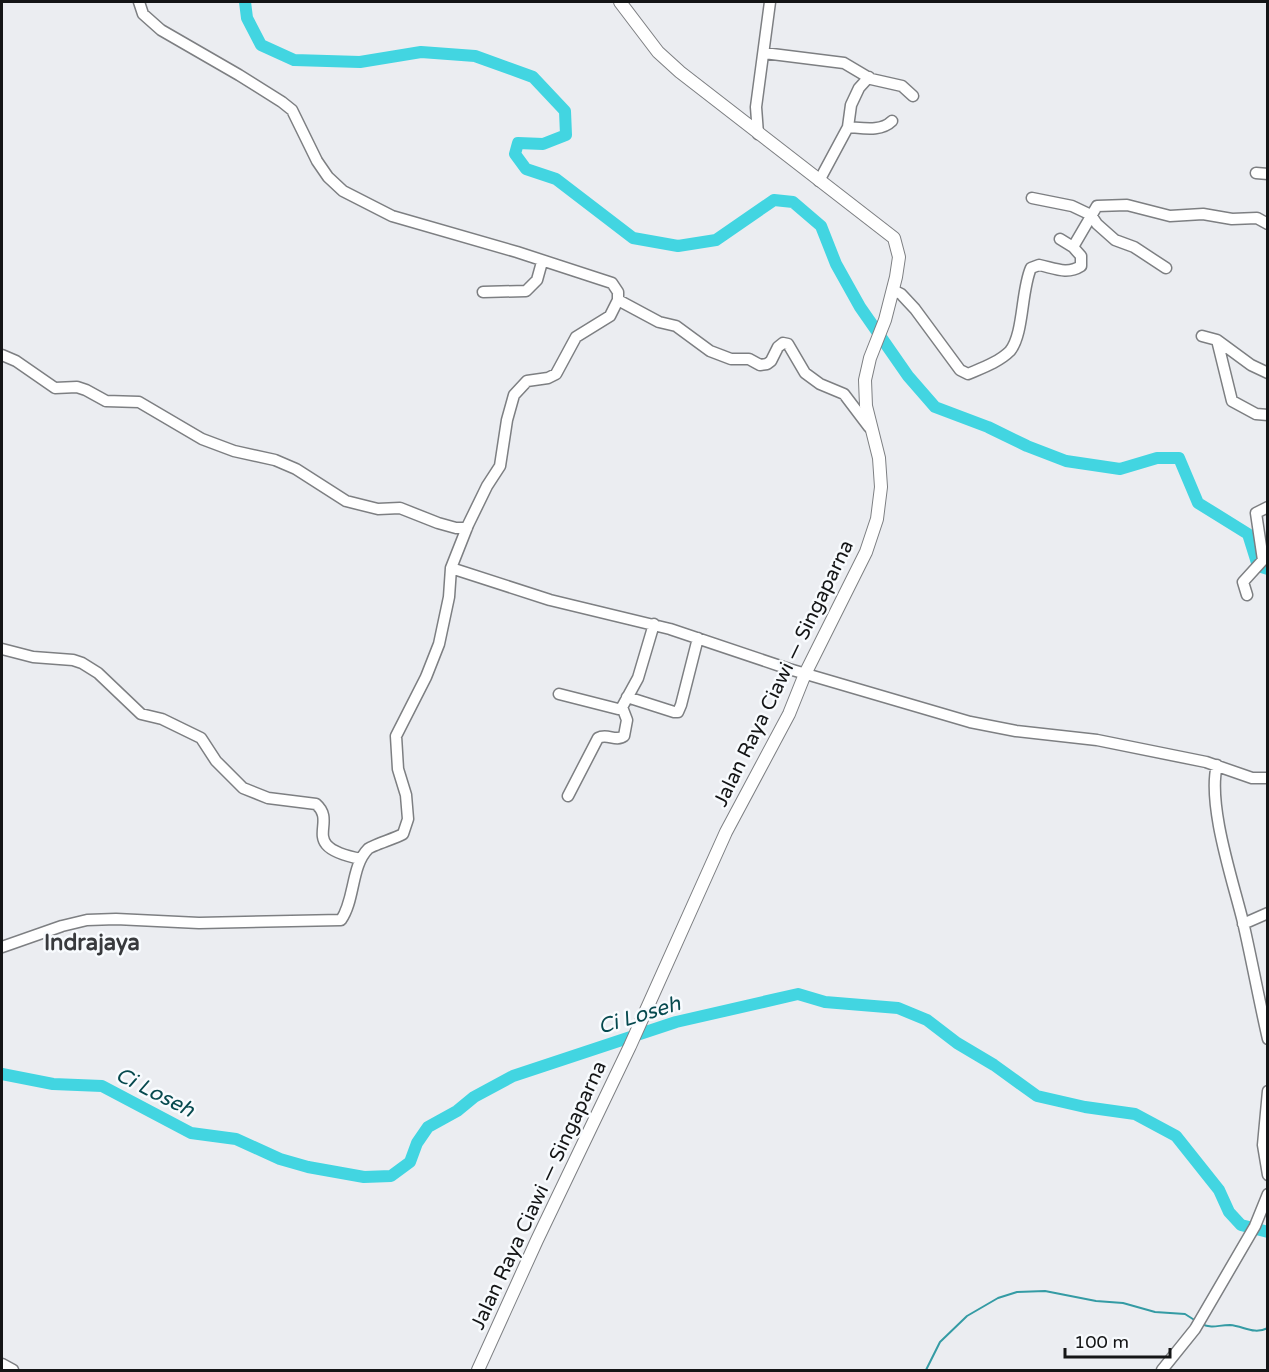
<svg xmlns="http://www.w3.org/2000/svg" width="1269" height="1372" font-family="'Varela Round',sans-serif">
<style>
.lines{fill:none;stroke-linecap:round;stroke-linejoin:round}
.stream{stroke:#349ba4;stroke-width:2}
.river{stroke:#42d5e1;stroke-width:12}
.minor-casing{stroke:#7d7f82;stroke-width:13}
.major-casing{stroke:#7d7f82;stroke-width:14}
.minor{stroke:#fff;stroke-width:10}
.major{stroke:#fff;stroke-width:12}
.labels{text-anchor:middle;stroke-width:5;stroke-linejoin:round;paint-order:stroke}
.street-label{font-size:20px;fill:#141516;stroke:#f8fbfe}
.water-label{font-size:21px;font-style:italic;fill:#06494e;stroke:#f8fbfe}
.quarter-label{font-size:22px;font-weight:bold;fill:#383a3d;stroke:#f8fbfe}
</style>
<rect width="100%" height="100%" fill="#ebedf1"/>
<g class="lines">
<!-- stream -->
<path class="stream" d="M1201,1324C1214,1329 1217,1325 1230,1325C1244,1326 1253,1335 1268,1328
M926,1370L940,1342L967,1316L998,1298L1017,1292L1045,1291L1096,1301L1123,1303L1155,1312L1185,1314L1196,1321"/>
<!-- river -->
<path class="river" d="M245,2L247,18L261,45L294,60L360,62L421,52L475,56L533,77L565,111L566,135L543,144L518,143L515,154L526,169L556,179L633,238L678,246L716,240L774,200L793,202L821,226L836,264L860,307L908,376L935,407L988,427L1027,446L1066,461L1120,469L1157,458H1179L1198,503L1248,534L1258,566L1268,569
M2,1074L53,1084L102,1086L191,1133L236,1139L280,1159L308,1167L364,1177L391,1176L410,1162L417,1143L428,1127L457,1111L474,1097L513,1076L676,1022L798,994L825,1002L898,1008L927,1020L957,1043L994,1065L1037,1096L1085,1107L1135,1114L1176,1136L1219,1190L1229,1212L1241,1225L1268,1232"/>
<!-- minor casing -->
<g class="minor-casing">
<path id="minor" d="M764,53L844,63L871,79L902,86L913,96
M848,127C863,128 881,132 892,121
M758,134L756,107L770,2
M1256,173L1268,174
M819,181L848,127L851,105L859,88L869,77
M1032,198L1072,206L1091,215L1097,224L1115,240L1134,247L1166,268
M1060,239L1073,247
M893,290L901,294L915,309L960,370L968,374C982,368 999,362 1010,351C1024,334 1021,290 1031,268L1039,265C1054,268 1067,275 1081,266V256L1073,247L1097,206L1127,205L1170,216L1203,214L1232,219L1257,218L1268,224
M483,292L526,291L537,280L542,262
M618,300L659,322L676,326L710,351L731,359H749L760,365L767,364L771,361L778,347L783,343L788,344L805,373L820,384L844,394L869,427
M1202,336L1217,340L1251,365L1268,373
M1217,340L1232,401L1256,414L1268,415
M2,355L16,361L55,388L77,387L86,390L106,401L139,402L202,439L234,451L275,460L296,469L346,501L378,509L400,508L438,523L456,528H467
M451,568L550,600L670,629L789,669L970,722L1016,731L1097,740L1206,762L1252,778H1268
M1247,595L1243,582L1263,560L1256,513L1268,507
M2,649L33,657L73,660L82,663L98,673L141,714L162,719L201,738L216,761L243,788L268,798L316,804C339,824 296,846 361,859
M559,694L618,709H621L638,678L654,624
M627,697L674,712H678L681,705L698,638
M1217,765C1207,805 1233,881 1243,922C1252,961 1259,1000 1268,1039
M568,796L598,738C607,733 616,742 624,736L627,720L622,707
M1243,924L1268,913
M2,947L62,926L87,920L116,919L199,923L341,920C355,900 351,866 368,849C371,846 396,838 403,834L408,819L406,795L398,769L396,736L426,677L439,644L449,597L451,568L468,525L487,486L500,466L507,420L514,395L527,381L548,378L556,374L576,337L610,316L618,300V292L612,283L517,252L392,216L343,191L328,177L317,161L292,110L282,102L239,75L161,30L143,14L139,2
M1268,1091L1263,1145L1268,1175
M2,1364L13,1370
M1162,1370L1195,1329L1255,1226L1268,1194"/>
</g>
<!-- major casing -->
<g class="major-casing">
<path id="major" d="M478,1370L537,1240L630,1046L726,832L789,714L805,674L866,552L877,519L881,487L879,458L866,406L865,380L870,358L885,320L896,277L899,257L894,238L680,72L658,52L620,2"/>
</g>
<!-- minor -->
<use href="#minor" class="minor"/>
<!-- major -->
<use href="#major" class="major"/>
</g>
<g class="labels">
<!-- street labels -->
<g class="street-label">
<text transform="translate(783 673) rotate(-64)" y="7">Jalan Raya Ciawi — Singaparna</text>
<text transform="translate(538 1195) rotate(-65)" y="7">Jalan Raya Ciawi — Singaparna</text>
</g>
<!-- water labels -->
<g class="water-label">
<text transform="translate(639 1015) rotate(-17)" y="7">Ci Loseh</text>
<text transform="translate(155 1092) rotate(27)" y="7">Ci Loseh</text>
</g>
<!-- quarter labels -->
<g class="quarter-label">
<text x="92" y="950">Indrajaya</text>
</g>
</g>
<!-- border -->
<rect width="1269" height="1372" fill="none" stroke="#141516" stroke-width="6"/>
<!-- scale -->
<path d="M1065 1348v9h105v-9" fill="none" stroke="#141516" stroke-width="3"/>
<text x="1074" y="1348" font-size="18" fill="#141516" stroke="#f8fbfe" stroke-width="4.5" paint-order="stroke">100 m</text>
</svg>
